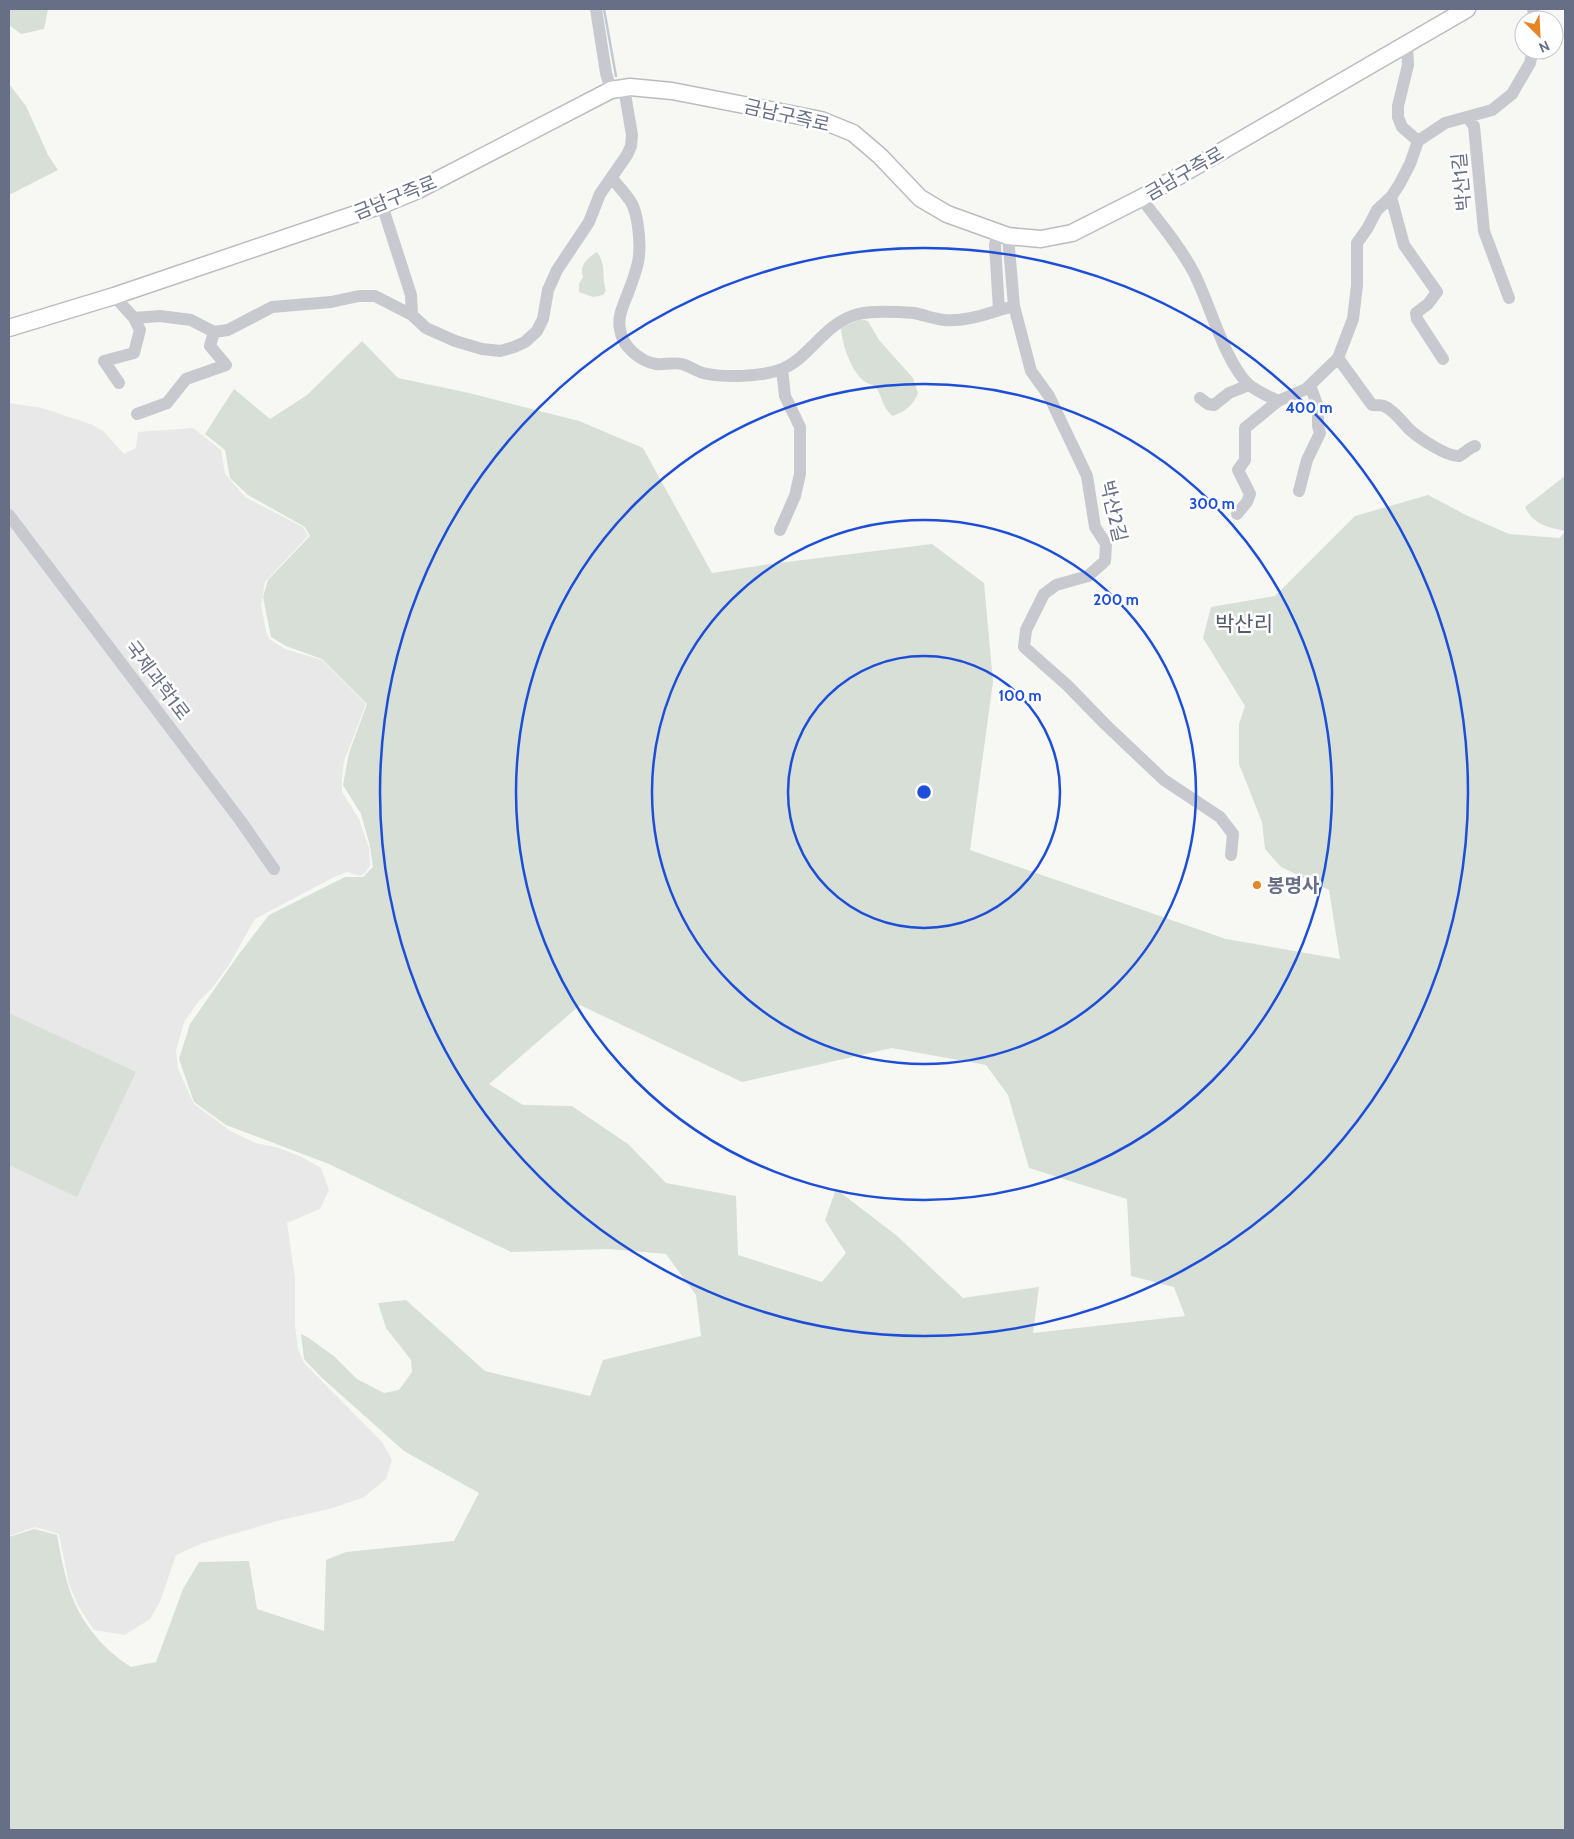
<svg xmlns="http://www.w3.org/2000/svg" width="1574" height="1839" font-family="Cabin,'Noto Sans KR',sans-serif">
<style>
.built{fill:#e8e8e8}
.green{fill:#d7dfd6;fill-rule:evenodd}
.lines{fill:none;stroke-linecap:round;stroke-linejoin:round}
.stream{stroke:#c3c9d0;stroke-width:2.5}
.major-casing{stroke:#babcc1;stroke-width:19}
.minor{stroke:#c8c9ce;stroke-width:12}
.major{stroke:#fff;stroke-width:16}
.ring{fill:none;stroke:#1d4ed8;stroke-width:2.5}
.poi-dot{fill:#e58527;stroke:#fff;stroke-width:2}
.labels{text-anchor:middle;stroke-width:5;stroke-linejoin:round;paint-order:stroke}
.street-label{font-size:19px;fill:#666f86;stroke:#fff}
.poi-label{font-size:19px;font-weight:bold;fill:#666f86;stroke:#fff;text-anchor:start}
.quarter-label{font-size:21px;fill:#545b6b;stroke:#fff}
.centre{fill:#1d4ed8;stroke:#fff;stroke-width:2.5}
.ring-label{font-size:15px;text-anchor:middle;font-weight:bold;fill:#1d4ed8;stroke:#fff;stroke-width:5;stroke-linejoin:round;paint-order:stroke}
</style>
<rect width="100%" height="100%" fill="#f7f8f4"/>
<!-- built -->
<path class="built" d="M9,403L42,408L93,425L103,431L124,454L136,448L138,432L193,428L221,450L225,474L245,497L303,527L308,536L265,582L261,605L267,635L271,640L285,649L322,660L366,704L344,761L342,778V792L359,819L369,848L370,866L364,874L360,876L347,872L334,877L255,919L229,965L212,988L199,1001L184,1022L176,1051L178,1069L194,1104L232,1132L256,1143L279,1148L302,1157L321,1168L329,1190L320,1209L287,1223L295,1278V1325L298,1349L304,1363L382,1442L392,1460L386,1479L364,1497L333,1508L277,1521L203,1543L176,1555L160,1602L150,1619L125,1635L94,1630L78,1606L69,1584L59,1534L35,1527L9,1536Z"/>
<!-- green -->
<path class="green" d="M9,9H48L44,29L21,34L9,25Z
M9,84L26,106L48,155L58,170L9,195Z
M597,252C607,266 601,275 606,290L603,295L593,297L579,292V284L583,277C579,266 587,258 597,252Z
M860,319L868,321L879,340L913,378L918,393C913,406 905,411 893,416C881,407 882,393 875,387C872,384 867,384 864,381C851,371 842,344 841,328Z
M362,341L398,378L469,393L579,421L643,448L712,573L770,564L932,544L984,583L993,682L970,850L1226,939L1340,959L1329,890L1281,867L1265,849L1262,822L1239,764V724L1245,706L1203,638L1211,607L1275,596L1355,516L1428,495L1468,516L1509,534L1560,538L1565,531C1547,527 1534,525 1525,507L1565,476V1830H9V1537L34,1529L57,1535C60,1551 63,1569 68,1585C78,1619 101,1648 131,1667L156,1662L183,1589L199,1562L249,1561L257,1609L324,1631L326,1560L346,1552L454,1541L479,1493L404,1451L321,1377L304,1359L301,1334L309,1338L335,1357L357,1379L384,1393L399,1390L412,1372L411,1360L386,1328L378,1303L406,1300L485,1371L590,1396L603,1360L701,1336L696,1295L666,1254L609,1249L511,1252L329,1164L226,1125L194,1102L179,1059L190,1024L239,954L269,915L345,877H363L373,867L370,846L361,814L343,785L349,753L367,704L322,659L286,646L271,637L263,597L268,580L310,536L305,527L248,495L230,478L225,450L205,434L234,389L270,419L307,395ZM580,1005L742,1082L892,1048L986,1065L1008,1095L1029,1168L1127,1199L1131,1276L1174,1287L1185,1316L1033,1333L1039,1287L963,1298L896,1235L836,1189L825,1220L846,1253L822,1282L738,1255L736,1196L666,1183L628,1144L572,1106L523,1105L489,1084Z
M9,1013L136,1072L77,1197L9,1165Z"/>
<g class="lines">
<!-- stream -->
<path class="stream" d="M604,9L616,76"/>
<!-- major casing -->
<g class="major-casing">
<path id="major" d="M9,328L114,296L382,205L418,190L611,90L630,87L672,91L821,120L853,133L880,156L920,198L947,214L1008,236L1041,239L1072,233L1141,198L1467,9"/>
</g>
<!-- minor -->
<path class="minor" d="M596,9L606,73L611,90
M1533,9L1535,20
M1407,44L1408,65L1398,106V117L1402,127L1418,141
M1468,118L1474,126L1484,231L1509,298
M612,178C618,186 625,193 631,202C635,209 637,219 638,227C642,255 638,267 628,293C624,304 617,317 620,329C622,346 639,361 656,364C664,365 674,362 682,364C689,366 696,371 703,373C724,378 762,377 782,369C811,357 824,323 858,314C872,311 900,312 914,313C924,315 934,319 944,320C969,322 990,312 1014,306
M1391,197L1404,245L1437,292L1428,304L1416,313L1417,319L1443,359
M1141,198C1159,222 1180,246 1194,273C1210,304 1224,360 1248,384C1256,391 1268,396 1278,401L1306,389L1338,358L1353,319L1357,285V243L1367,229L1377,210L1391,197L1399,185L1410,164L1418,141L1445,123L1492,110L1512,94L1530,63L1533,50
M382,205L411,295L412,315L426,328L455,341L482,349L500,351L514,347L525,342L537,331L543,319L548,290L557,270L589,222L600,194L627,155L631,146L632,135L624,88
M998,231L995,245L999,310
M1008,236L1014,306L1031,371L1049,396L1087,476L1095,527L1106,544L1105,561L1088,576L1056,585L1044,594L1026,630L1024,647L1067,685L1106,725L1164,780L1220,817L1233,834L1231,855
M114,296L134,318L160,316L191,320L214,332L228,330L272,307L331,302L359,296H375L412,315
M1338,358L1372,405C1376,405 1380,405 1384,406C1395,411 1402,422 1410,430C1419,438 1447,457 1459,456C1462,455 1469,448 1475,446
M119,383L104,361L134,353L140,330L134,318
M1200,398L1208,404L1214,405L1229,393L1249,385
M137,414L167,403L186,379L226,365L210,346L214,332
M1299,491L1307,460L1320,433L1318,426V407L1310,385
M1237,514L1247,502L1250,494L1238,470L1245,460V428L1278,401
M9,515L240,820L274,869
M780,530L795,496L800,474V427L785,396L782,369"/>
<!-- major -->
<use href="#major" class="major"/>
</g>
<!-- distance rings -->
<g class="ring">
<circle cx="924" cy="792" r="136"/>
<circle cx="924" cy="792" r="272"/>
<circle cx="924" cy="792" r="408"/>
<circle cx="924" cy="792" r="544"/>
</g>
<!-- markers -->
<circle class="poi-dot" cx="1257" cy="885" r="5"/>
<g class="labels">
<!-- street labels -->
<g class="street-label">
<text transform="translate(787 115) rotate(13)" y="7">금남구즉로</text>
<text transform="translate(1184 173) rotate(-30)" y="7">금남구즉로</text>
<text transform="translate(1461 182) rotate(-95)" y="7">박산1길</text>
<text transform="translate(395 197) rotate(-22)" y="7">금남구즉로</text>
<text transform="translate(1114 511) rotate(77)" y="7">박산2길</text>
<text transform="translate(158 680) rotate(53)" y="7">국제과학1로</text>
</g>
<!-- poi labels -->
<g class="poi-label">
<text x="1267" y="892">봉명사</text>
</g>
<!-- quarter labels -->
<g class="quarter-label">
<text x="1244" y="631">박산리</text>
</g>
</g>
<circle cx="924" cy="792" r="8" class="centre"/>
<g class="ring-label">
<text x="1309" y="413">400 m</text>
<text x="1212" y="509">300 m</text>
<text x="1116" y="605">200 m</text>
<text x="1020" y="701">100 m</text>
</g>
<!-- border -->
<rect width="1574" height="1839" fill="none" stroke="#666f86" stroke-width="20"/>
<!-- north arrow -->
<g transform="translate(1539 35) rotate(156)"><circle r="24" fill="#ffffff" stroke="#c2c5cf"/>
<path d="M0-4L9 19L0 12L-9 19Z" fill="#e58527"/>
<text y="-8" font-size="14" font-weight="bold" text-anchor="middle" fill="#666f86">N</text>
</g>
</svg>
